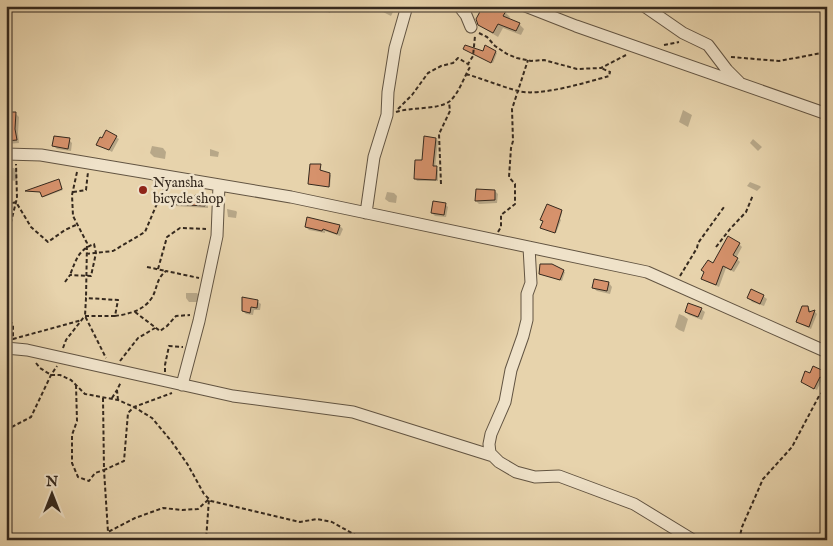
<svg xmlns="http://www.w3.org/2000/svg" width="833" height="546" font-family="'IM FELL English',serif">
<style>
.shadow{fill:#0003}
.building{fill:#d6926c;stroke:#35291e}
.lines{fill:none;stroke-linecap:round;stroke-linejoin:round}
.minor-casing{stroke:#625442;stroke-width:13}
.path{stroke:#35291e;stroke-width:2;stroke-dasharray:4 2.5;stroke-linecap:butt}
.minor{stroke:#efe2c9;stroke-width:11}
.poi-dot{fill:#8f2418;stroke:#efe2c9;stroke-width:2}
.labels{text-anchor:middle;stroke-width:5;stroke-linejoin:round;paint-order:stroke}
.poi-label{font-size:14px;fill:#35291e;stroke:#efe2c9;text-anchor:start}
</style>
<rect width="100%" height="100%" fill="#e7d3ac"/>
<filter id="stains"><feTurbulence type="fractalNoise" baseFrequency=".004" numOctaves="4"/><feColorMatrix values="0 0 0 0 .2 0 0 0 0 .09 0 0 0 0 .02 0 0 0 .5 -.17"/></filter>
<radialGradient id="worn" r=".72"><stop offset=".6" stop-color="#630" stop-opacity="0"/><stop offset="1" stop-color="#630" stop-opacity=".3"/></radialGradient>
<!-- shadow -->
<path class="shadow" d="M323,6H332L330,13L325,11L322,8Z
M378,6H391L394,10L391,16L381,11L378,8Z
M505,12L510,17L509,19L519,24L524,29L521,35L503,28L498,37L485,29L479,24Z
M466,50L496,52L497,53L493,63Z
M683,110L692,115L688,127L679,122Z
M6,113L16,114L19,117L18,133L19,143L6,144Z
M107,132L119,139L112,152L98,144Z
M436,139L438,141L435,168L438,170V181H417L415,178Z
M753,139L762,147L758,151L750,143Z
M69,140L72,143L71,151L57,149L54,146Z
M152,146L163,148L166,152L165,159L154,157L150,153Z
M210,149L219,152L218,157L210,156Z
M320,166L321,172L331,175L330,187L309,184Z
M6,168H14L17,172V181L6,180Z
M59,181L63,190L44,197L41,192H27Z
M750,182L760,186L761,187L757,191L747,186Z
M495,191L498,194L497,203L479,204L476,201Z
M387,192L394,193L397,196L396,203L389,202L385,199Z
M203,196L208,204V208L175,206L172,203L196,200Z
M445,204L448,207L446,217L435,216L432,213Z
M227,209L236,211L237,212L236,218L228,217Z
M561,211L562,213L560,219L561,220L556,233L542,228Z
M308,218L340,226L343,229L340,236L325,231V233L309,230L306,227Z
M739,244L742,247L736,258L740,262L734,272L726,268L719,287L705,281L702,279L714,264Z
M563,271L565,272L562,281L542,274Z
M609,283L612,287L610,294L597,291L593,288Z
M186,293H197L200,297L199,302H189L186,298Z
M763,296L767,299L764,306L752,302L749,298Z
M258,302L261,304L260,310H254L253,315L246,314L243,311Z
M808,307L811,312H815L817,314L811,329L800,324L797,322Z
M701,309L705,312L702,320L689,315L686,312Z
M679,314L684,316L688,319L684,332L679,330L675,327Z
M814,368L827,374L826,380L822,379L817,390L802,382L811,375Z"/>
<!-- building -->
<path class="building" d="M483,6H498L506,11L503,16L520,23L516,31L498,24L493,33L478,25L476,19Z
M465,45L483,51L485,45L496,51L491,63L463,49Z
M6,112H16L15,129L17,140L6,141Z
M106,130L117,136L109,150L96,145L100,137L102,138Z
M54,136L70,138L68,149L52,146Z
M424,136L436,138L433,166H437L436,180L414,179L415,160H422Z
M310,164H321L320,170L330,173L329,187L308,184Z
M59,179L62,189L42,197L40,192L25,191Z
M476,189L495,190V200L475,201Z
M195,195H203V200H206L205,206L171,204L172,196L195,199Z
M433,201L446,203L444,215L431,213Z
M547,204L562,210L555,233L540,228L543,221L540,220Z
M307,217L340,225L337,234L323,229L322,231L305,227Z
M728,236L740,243L733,255L738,258L731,270L723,266L716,285L701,279L704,272L701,270L708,260L713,263Z
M540,264H552L564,270L560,280L539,274Z
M594,279L609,282L607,291L592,288Z
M751,289L764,295L760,304L747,298Z
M242,297L258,300L257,308L251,307L250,313L242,311Z
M688,303L702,308L698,317L685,312Z
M802,306H808L809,312L815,310L809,327L796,322Z
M813,366L826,372L823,379L820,377L814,389L801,382L805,371L810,373Z"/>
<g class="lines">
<!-- minor casing -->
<g class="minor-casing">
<path id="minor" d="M459,6L466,15L471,27
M525,6L576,26L827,114
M644,6L683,33L708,45L727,70L739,82
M6,154L41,155L291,197L647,272L827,352
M366,213L374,157L387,115L388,92L395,48L407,6
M529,247L531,283L527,294V320L523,336L511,370L505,402L491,434L489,444L490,453L499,462L516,472L535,477L559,476L634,504L693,540
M6,348L27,350L233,396L353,412L493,456
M182,385L199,321L217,236L219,185"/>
</g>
<!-- path -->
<path class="path" d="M479,33L487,37L495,46L507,54L517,58L531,61L544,60L577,69L601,68L626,55
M664,45L679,42
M731,57L779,61L827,52
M466,74C483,79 500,86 518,91C539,97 588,82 609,76L610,72L601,68
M398,109L412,95L428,73L441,66L453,63L458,58L468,64
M396,112C410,107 439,110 450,101C459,93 464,77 470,67L468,64L473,56L475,36
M77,172L72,195L73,216L87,243L86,298
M441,184L439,134L450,111L449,102
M73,192L86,190L88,172
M6,205L16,202L31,227L48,242L65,230L78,224
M498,232L501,227V215L515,204V184L509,177L511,148L513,141L512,109L528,60
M6,242L17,198L16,164
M716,247L730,229L746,212L753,195
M86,254L113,251L145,232L164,187
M147,267L166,271
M158,269L167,237L180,228L206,229
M680,276L697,248L698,243L724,207
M65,282L70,275L91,276L96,253L94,244C78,250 76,260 70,275
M135,312L160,331L167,326L176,316L190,315
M6,315L13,325V339L82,320
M85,316H115L118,300L86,298L85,316L106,358
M115,316C128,314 143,311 151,299C158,289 155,280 166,271L199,278
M63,348L66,340L84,317
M120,361L138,338L155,328
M36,363L40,368L51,375H60L71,380L85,394L118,400L134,407L152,418L172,442L188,465L204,494L211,501L300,522L317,519L332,522L364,540
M165,372V365L169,346L183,347
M76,385L77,421L72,435V463L78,477L89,481L95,473L104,470L108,532L135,518L163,508L182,510L198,509L209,499L206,540
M103,398L104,470L124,461L128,413L134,407L172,393
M112,398L117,390
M118,400L117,390L121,382
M6,430L31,417L51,375L57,366
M739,540L742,527L763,479L792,447L819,396L827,387"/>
<!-- minor -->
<use href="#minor" class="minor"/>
</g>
<!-- markers -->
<circle class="poi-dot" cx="143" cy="190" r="5"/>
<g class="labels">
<!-- poi labels -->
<g class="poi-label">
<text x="153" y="187">Nyansha<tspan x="153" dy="16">bicycle shop</tspan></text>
</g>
</g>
<!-- margin -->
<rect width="833" height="546" fill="none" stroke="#e7d3ac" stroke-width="25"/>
<rect x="8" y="8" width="818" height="531" fill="none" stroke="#35291e" stroke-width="2.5"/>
<rect x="12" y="12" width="808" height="521" fill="none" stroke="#35291e"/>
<!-- north arrow -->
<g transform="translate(52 494)" stroke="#efe2c9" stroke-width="4" paint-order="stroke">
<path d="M0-4L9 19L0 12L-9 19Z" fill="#35291e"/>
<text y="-8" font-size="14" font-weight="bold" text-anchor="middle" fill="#35291e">N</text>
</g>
<rect width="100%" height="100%" filter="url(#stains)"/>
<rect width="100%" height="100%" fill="url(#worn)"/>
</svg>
